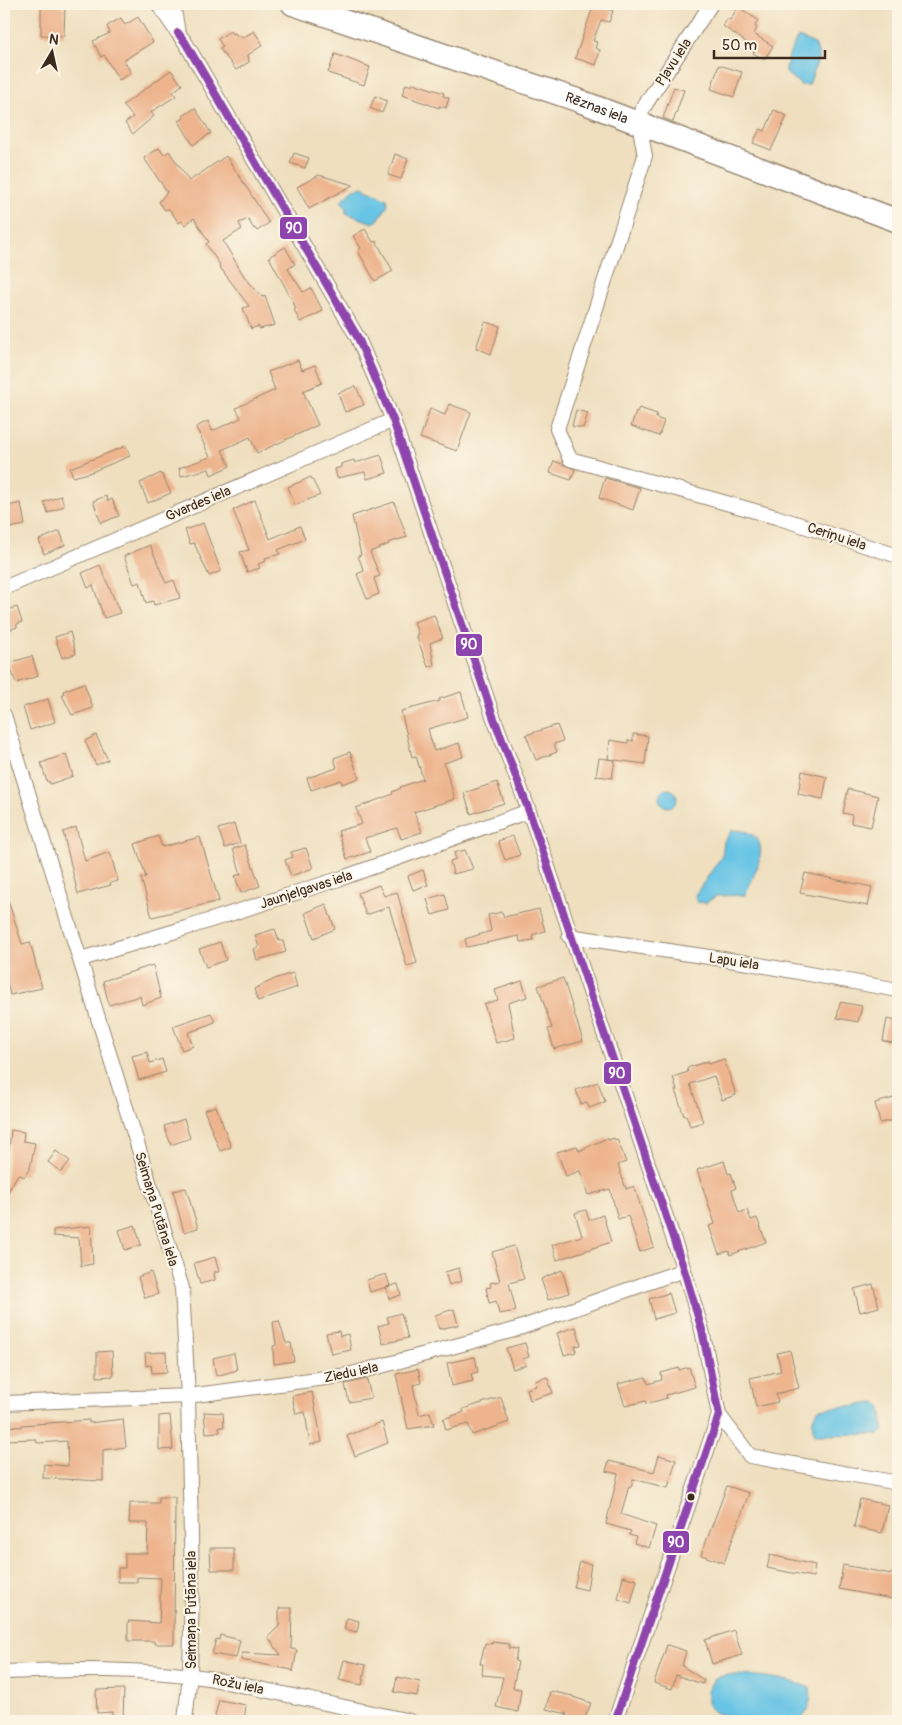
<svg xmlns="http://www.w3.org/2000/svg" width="902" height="1725" font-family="Pangolin,sans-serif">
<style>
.water{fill:#67c4e5;stroke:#517782}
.building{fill:#edb48d}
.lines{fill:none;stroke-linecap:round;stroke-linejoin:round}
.minor-casing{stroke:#95846e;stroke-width:16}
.primary-casing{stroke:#95846e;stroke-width:25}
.minor{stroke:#fff;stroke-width:14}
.primary{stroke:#fff;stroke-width:22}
.bus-1-casing{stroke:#fcf5e5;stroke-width:11}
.bus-1{stroke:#8e44ad;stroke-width:8}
.bus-dot{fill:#3b2a1e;stroke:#fcf5e5;stroke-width:2}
.labels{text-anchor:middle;stroke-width:4;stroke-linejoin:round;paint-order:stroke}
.street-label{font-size:14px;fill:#3b2a1e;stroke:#fcf5e5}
.line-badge{stroke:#fcf5e5;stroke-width:2}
.badge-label{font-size:14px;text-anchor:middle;font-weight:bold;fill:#fff}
</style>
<rect width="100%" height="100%" fill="#fcf5e5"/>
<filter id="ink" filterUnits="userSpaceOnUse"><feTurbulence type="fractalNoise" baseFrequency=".02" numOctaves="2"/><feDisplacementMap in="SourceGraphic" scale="10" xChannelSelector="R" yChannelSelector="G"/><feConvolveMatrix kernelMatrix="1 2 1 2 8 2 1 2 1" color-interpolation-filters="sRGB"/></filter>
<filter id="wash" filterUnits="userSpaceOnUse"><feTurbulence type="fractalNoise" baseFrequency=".0096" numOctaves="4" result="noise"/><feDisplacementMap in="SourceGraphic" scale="20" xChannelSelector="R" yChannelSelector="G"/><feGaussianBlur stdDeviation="1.12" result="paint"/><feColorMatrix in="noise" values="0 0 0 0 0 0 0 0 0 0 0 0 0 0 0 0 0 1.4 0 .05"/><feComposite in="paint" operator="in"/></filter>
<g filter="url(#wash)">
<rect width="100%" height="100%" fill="#efdfbf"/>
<!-- water -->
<path class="water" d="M798,37L815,44L819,56L809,85H801L786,73C786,60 791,49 798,37Z
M363,187L387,199L388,205L378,220L373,223L346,213V206L341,201L354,189Z
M659 798a9 9 0 1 1 18 0a9 9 0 1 1-18 0Z
M732,830C779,831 756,870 745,895L716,896L706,903L697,902L695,895L722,856L724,842Z
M876,1403L881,1406L884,1430L880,1434L816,1435C810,1427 812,1415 819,1409Z
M727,1675C754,1675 785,1677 810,1688C811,1698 810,1709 803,1717C794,1725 729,1717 716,1713C712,1711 710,1708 708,1705V1689L715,1678Z"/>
<g id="blocks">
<!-- building -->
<path class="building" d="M41,4H61V7H65L64,36L41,35Z
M594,4L613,11L609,22L601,20L593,41L597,42L595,48L600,50L596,65L575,58Z
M738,7L758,20L755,26L757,28L754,34L773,46L764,60L753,53L756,49L723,26L728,18L730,20Z
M138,17L153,42L124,60L131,73L119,80L104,55L101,57L93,41L110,33L107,26L121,18L125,25Z
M230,31L232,34L235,33L238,37L240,35L242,38L254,31L263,45L248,55L249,62L236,70L220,49L223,47L218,39Z
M335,54L370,67L364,85L328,73Z
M719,65L742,72L734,97L711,89Z
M171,70L182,85L173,92L176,96L151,112L154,116L133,134L125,123L133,117L123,105Z
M413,83L444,93L443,96L449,98L446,108L439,106V108L402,95L406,84L412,86Z
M674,87L684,90L673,122L663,118Z
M375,96L387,101L382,113L370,108Z
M195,108L211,133L193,145L179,121L184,118L183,116Z
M774,110L787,116L771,150L753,143L760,129L765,131Z
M159,148L164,155L169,151L189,181L226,156L245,185L269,223L257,231L255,228L254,229L248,219L239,223L242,229L223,241L244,276L262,297L265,296L275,325L260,329L258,326L251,329L243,308L249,306L219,266L220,265L206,244L209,242L194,218L185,225L182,221L179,223L169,209L165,210L159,202L167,192L144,158Z
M294,153L309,158L305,168L290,163Z
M395,154L408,159L401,179L388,175Z
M319,175L353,185L309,209L297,187Z
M365,229L373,242L376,241L393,271L375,281L358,251L361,248L353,236Z
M285,247L295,264L288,269L303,292L311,288L323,311L300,322L294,310L296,309L291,298L269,257Z
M485,322L500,326L491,354L476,348Z
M298,360L302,370L315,365L322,383L303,391L318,425L257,453L250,437L222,450L230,466L211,475L209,469L181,476L179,468L210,457L196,427L208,421L212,431L241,418L236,408L275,390L268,372Z
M356,386L364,405L345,412L338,393Z
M449,404L471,412L457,451L420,438L430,409L445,415Z
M639,408L657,414L656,418L664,421L659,436L631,426L636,412H637Z
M576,410L588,413L583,428L572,426Z
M126,446L130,456L89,473L73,477L70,468Z
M381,455L387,473L367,479L365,472L337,478L335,469L341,467V464L354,460L355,463Z
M554,461L575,469L571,480L550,473Z
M161,473L171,493L148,503L140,483Z
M311,477L320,495L295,505L288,487Z
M605,478L640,488L633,510L599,498Z
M61,496L64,506L48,513L44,502Z
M106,496L108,501L112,499L119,516L101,523L93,501Z
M255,500L270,539L300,526L305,539L278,550L280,554L265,558L266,561L258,564L260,568L247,572L240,552L249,550L233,510Z
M394,502L407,537L388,543L389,544L370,552L380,576L374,578L379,594L367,599L357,574L364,571L358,556L361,555L352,516Z
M21,503L25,525L4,529V507Z
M203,523L221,571L209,576L194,543L190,544L185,530Z
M60,531L65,545L44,554L39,540Z
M150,545L166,583L174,580L180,598L154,605L153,601L146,603L140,582L134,584L124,556Z
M100,565L120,613L104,618L93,585L88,588L82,573Z
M17,607L22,622L17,624V627L4,632V611Z
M434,615L443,638L430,643L434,665L428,667L416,635L418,634L414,622Z
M70,632L76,654L62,658L55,637Z
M32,656L38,676L16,683L9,663Z
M84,683L93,708L72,715L62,695L64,694L63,691Z
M461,692L468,717L428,729L434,751L459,743L463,757L444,763L455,799L414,812L422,832L401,839L397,828L365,838L370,852L347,859L338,831L362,824L356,808L393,794L392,792L401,788L400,787L423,779L416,756L412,757L401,711L440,701L439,699Z
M48,699L55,722L30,730L23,707Z
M557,725L563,741L554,744L557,752L536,760L526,735Z
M633,734L648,736L645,764L608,759L610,740L628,743V740L633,741Z
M96,735L108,760L96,765L85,741Z
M350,752L359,778L342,784L341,780L311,790L307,778L337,768L334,758Z
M66,754L73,776L50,784L49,781L47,782L41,763Z
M599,758L615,760L612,778L596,776Z
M802,771L827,777L823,799L798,794Z
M497,782L504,803L471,814L464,793Z
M848,789L878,796L871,827L851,823L852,815L843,813Z
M234,824L240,843L225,848L218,829Z
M76,827L85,861L110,852L118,881L110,883L111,885L78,894L63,832Z
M158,836L162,847L200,837L219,901L152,917L141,878L146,877L135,844Z
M513,836L520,855L505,860L498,841Z
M245,845L260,886L241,893L235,876L241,874L233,849Z
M306,848L313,868L291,876L285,860L293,857L291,852Z
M465,850L473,869L453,874L450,861L456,859L454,853Z
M423,870L428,885L413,890L408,876Z
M805,873L872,887L868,906L800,893Z
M379,885L384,896L397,892L417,963L407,966L389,907L366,915L358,893Z
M4,894H6L22,944L30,942L42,988L10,995L4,969Z
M445,894L449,910L432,915L427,899Z
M326,904L335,929L314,938L305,913Z
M539,909L545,931L532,935L533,940L520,942L519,936L467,947L465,939L491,931L488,915L502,912L504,917Z
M275,929L279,941H283L286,952L257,960L254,949L259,947L255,935Z
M220,942L226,960L206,967L199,949Z
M153,965L161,998L142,1005L140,996L109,1005L103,981Z
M293,973L297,987L258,1001L254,989L277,978Z
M563,978L583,1041L554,1049L548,1029L552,1028L538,986Z
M522,981L527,997L508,1003L515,1038L496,1043L484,1004L498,1000L495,990Z
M840,1002L862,1006L858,1022L837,1018Z
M211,1013L215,1022L188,1033L193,1046L182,1050L173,1026Z
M887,1019L898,1021V1044L883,1041Z
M147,1052L150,1063L162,1059L166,1072L139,1080L132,1056Z
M724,1059L736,1095L722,1100L714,1076L690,1084L703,1122L690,1126L686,1115L684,1116L675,1090H677L673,1077L688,1072L687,1068L708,1061L709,1064Z
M598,1082L605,1102L589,1108L587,1102L581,1104L576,1090Z
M894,1098L898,1119L880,1123L875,1103Z
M216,1106L231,1147L220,1151L204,1110Z
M184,1119L190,1138L171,1145L164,1126Z
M11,1130L24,1132L23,1141L35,1143L30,1168L24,1177L18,1174L4,1199Z
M607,1138L608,1140L614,1138L615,1140L617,1139L626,1162L618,1165L626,1189L634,1186L654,1247L640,1252L628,1216L618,1219L610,1189L588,1195L580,1171L566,1176L557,1152L577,1146L579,1151Z
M56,1151L70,1161L61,1172L48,1162Z
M724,1161L728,1174L731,1173L736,1188L732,1190L739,1213L747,1210L751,1220L757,1218L766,1242L730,1255L729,1251L719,1254L709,1226L715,1224L697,1170Z
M186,1188L198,1228L184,1232L173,1191Z
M586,1210L589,1220L603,1215L611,1242L557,1260L552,1245L582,1236L575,1213Z
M135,1225L141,1245L125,1250L119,1230Z
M91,1226L93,1264L81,1266L79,1238L53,1236V1230Z
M514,1246L524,1279L509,1283L516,1311L499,1314L496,1301L489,1303L486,1288L491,1287L490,1283L500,1281L492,1252Z
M215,1257L219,1272H214L215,1280L200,1284L194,1263Z
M459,1268L462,1281L449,1285L445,1272Z
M562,1270L569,1293L548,1300L541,1279Z
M151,1272L158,1294L145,1298L138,1277Z
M386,1274L390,1286L370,1292L367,1280Z
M398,1284L401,1295L389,1299L386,1287Z
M873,1284L879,1307L860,1312L854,1289Z
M669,1293L675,1313L654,1319L649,1299Z
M454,1309L458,1325L439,1329L435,1315Z
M401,1313L408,1338L383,1344L378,1326L389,1323L387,1317Z
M279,1321L286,1343H291L294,1361L274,1364L273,1346L276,1345L273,1322Z
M576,1327L581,1345L575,1346L576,1352L564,1355L557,1333Z
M339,1331L340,1336L348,1334L351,1350L331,1354L326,1333Z
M525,1343L529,1357L523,1359L526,1365L513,1369L506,1348Z
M790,1350L799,1388L776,1394L778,1402L756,1407L750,1378L781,1371L777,1353Z
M112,1351L113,1376L97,1377V1352Z
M166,1352L167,1372L152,1373L151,1365L146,1366L145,1353Z
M234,1353L237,1370L216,1376L213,1358Z
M475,1357L478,1372L471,1374L473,1381L452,1386L447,1363Z
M689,1367L695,1387L666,1395L667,1398L646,1404V1401L625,1406L618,1384L646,1377L648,1384L662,1380L661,1373L679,1368V1370Z
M418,1369L421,1383L413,1385L419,1415L430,1412L434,1425L408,1429L396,1374Z
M547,1377L553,1393L530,1400L527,1389L536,1386L535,1381Z
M367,1379L371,1398L349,1402L345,1384Z
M312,1392L322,1442L310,1445L305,1412L296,1414L292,1396Z
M501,1397L509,1422L472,1435L468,1424L446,1430L443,1419L464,1412L463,1409Z
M204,1412L223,1413L224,1427H219L220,1432L206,1433Z
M170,1415L173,1449L159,1450V1416Z
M123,1419L126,1447L103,1450V1481L43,1478L44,1464L68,1466L67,1441L37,1443L36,1439L4,1440V1426L22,1427V1425L89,1420V1423Z
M382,1422L388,1443L355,1456L347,1436Z
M659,1455L676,1460L668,1488L633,1479L631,1487L629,1486L621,1514L656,1526L649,1548L634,1543L636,1537L629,1535L631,1531L606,1524L618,1474L606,1471L609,1461L654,1472Z
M727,1486L749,1493L724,1563L701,1555Z
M159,1497H175L174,1644H154V1641H128V1621L159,1623L161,1578L137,1577V1582H118V1568H125V1553H147L148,1523H129L130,1503H159Z
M860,1499L888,1505L882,1533L854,1527Z
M210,1548H234V1570H211Z
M770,1555L815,1565L813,1577L767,1568Z
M580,1562L591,1564L587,1590L574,1587Z
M843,1565L897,1575L892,1599L839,1589Z
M623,1576L637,1580L631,1603L618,1599Z
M279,1608H292L291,1649L297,1650L293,1672L292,1670L241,1660L242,1653L281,1655L268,1637L279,1626Z
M347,1618L359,1621L357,1632L344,1629Z
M734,1630L742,1655L712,1664L705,1640Z
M220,1635L240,1640L236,1658L212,1654L216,1639L219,1640Z
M492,1642L509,1644V1648L517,1649L515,1661L518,1662L513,1688L521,1689L518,1712L496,1707L503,1677L482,1675L483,1664H480L485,1643L492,1644Z
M667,1645L686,1651L682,1666L704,1680L702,1684L676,1675L672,1689L654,1683Z
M344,1660L366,1665L362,1685L339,1680Z
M397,1677L420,1682L417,1696L394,1692Z
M124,1689L123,1718L112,1717V1712L97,1713L96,1690Z
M550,1691L573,1696V1697L591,1703L584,1721H565L567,1714L546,1709Z
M219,1700L246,1705L244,1721H221L222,1718L215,1716Z"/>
</g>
</g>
<g filter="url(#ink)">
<use href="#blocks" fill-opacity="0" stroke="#95846e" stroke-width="1"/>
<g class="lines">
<!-- minor casing -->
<g class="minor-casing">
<path id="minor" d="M158,4L178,33L173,4
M711,4L643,108L639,123L645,156L557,429L570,459L776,517L898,556
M178,33L185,42L358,338L393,420L493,716L529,811L684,1270L702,1330L719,1415L615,1721
M4,588L393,420
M4,715L182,1288L188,1396L192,1583L190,1675L185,1721
M569,936L749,963L898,990
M81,959L186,928L342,878L529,811
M4,1403L188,1396L348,1375L514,1330L684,1270
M719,1415L750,1456L898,1483
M4,1672C72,1669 140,1668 208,1678L410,1721"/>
</g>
<!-- primary casing -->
<g class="primary-casing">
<g id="primary">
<path id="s1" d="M293,4L577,100L898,221"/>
</g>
</g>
<!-- minor -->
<use href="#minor" class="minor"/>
<!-- primary -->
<use href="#primary" class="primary"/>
<!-- bus-1 casing -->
<g class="bus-1-casing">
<path id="bus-1" d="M178,33L185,42L358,338L393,420L493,716L529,811L684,1270L702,1330L719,1415L615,1721"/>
</g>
<!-- bus-1 -->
<use href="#bus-1" class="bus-1"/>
</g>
</g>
<!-- markers -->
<circle class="bus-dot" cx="691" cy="1497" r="4.5"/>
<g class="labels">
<!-- street labels -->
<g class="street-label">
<text transform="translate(673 62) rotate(-57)" y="5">Pļavu iela</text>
<text dy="5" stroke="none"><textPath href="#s1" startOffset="321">Rēznas iela</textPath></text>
<text transform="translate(198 503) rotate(-23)" y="5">Gvardes iela</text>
<text transform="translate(837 536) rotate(18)" y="5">Ceriņu iela</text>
<text transform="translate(306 889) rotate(-18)" y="5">Jaunjelgavas iela</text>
<text transform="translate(734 961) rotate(9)" y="5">Lapu iela</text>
<text transform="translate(157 1209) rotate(73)" y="5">Seimaņa Putāna iela</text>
<text transform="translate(351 1372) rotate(-12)" y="5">Ziedu iela</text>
<text transform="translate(191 1610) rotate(-90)" y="5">Seimaņa Putāna iela</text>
<text transform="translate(238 1684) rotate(12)" y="5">Rožu iela</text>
</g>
</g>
<g class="line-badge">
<rect x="279" y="216" width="29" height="24" rx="5" fill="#8e44ad"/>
<rect x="455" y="633" width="28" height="24" rx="5" fill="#8e44ad"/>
<rect x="603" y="1061" width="29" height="24" rx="5" fill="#8e44ad"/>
<rect x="662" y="1530" width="28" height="24" rx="5" fill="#8e44ad"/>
</g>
<g class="badge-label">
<text x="294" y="233">90</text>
<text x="469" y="649">90</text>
<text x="617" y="1078">90</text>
<text x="676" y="1547">90</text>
</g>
<!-- margin -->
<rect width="902" height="1725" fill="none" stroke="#fcf5e5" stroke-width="20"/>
<!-- north arrow -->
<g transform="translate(52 52) rotate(9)" stroke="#fcf5e5" stroke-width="4" paint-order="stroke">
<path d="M0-4L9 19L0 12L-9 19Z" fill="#3b2a1e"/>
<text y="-8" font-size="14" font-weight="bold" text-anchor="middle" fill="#3b2a1e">N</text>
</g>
<!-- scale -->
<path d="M714 50v8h111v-8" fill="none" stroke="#3b2a1e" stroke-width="2.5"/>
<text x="722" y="50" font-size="15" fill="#3b2a1e" stroke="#fcf5e5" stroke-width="4" paint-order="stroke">50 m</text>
</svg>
